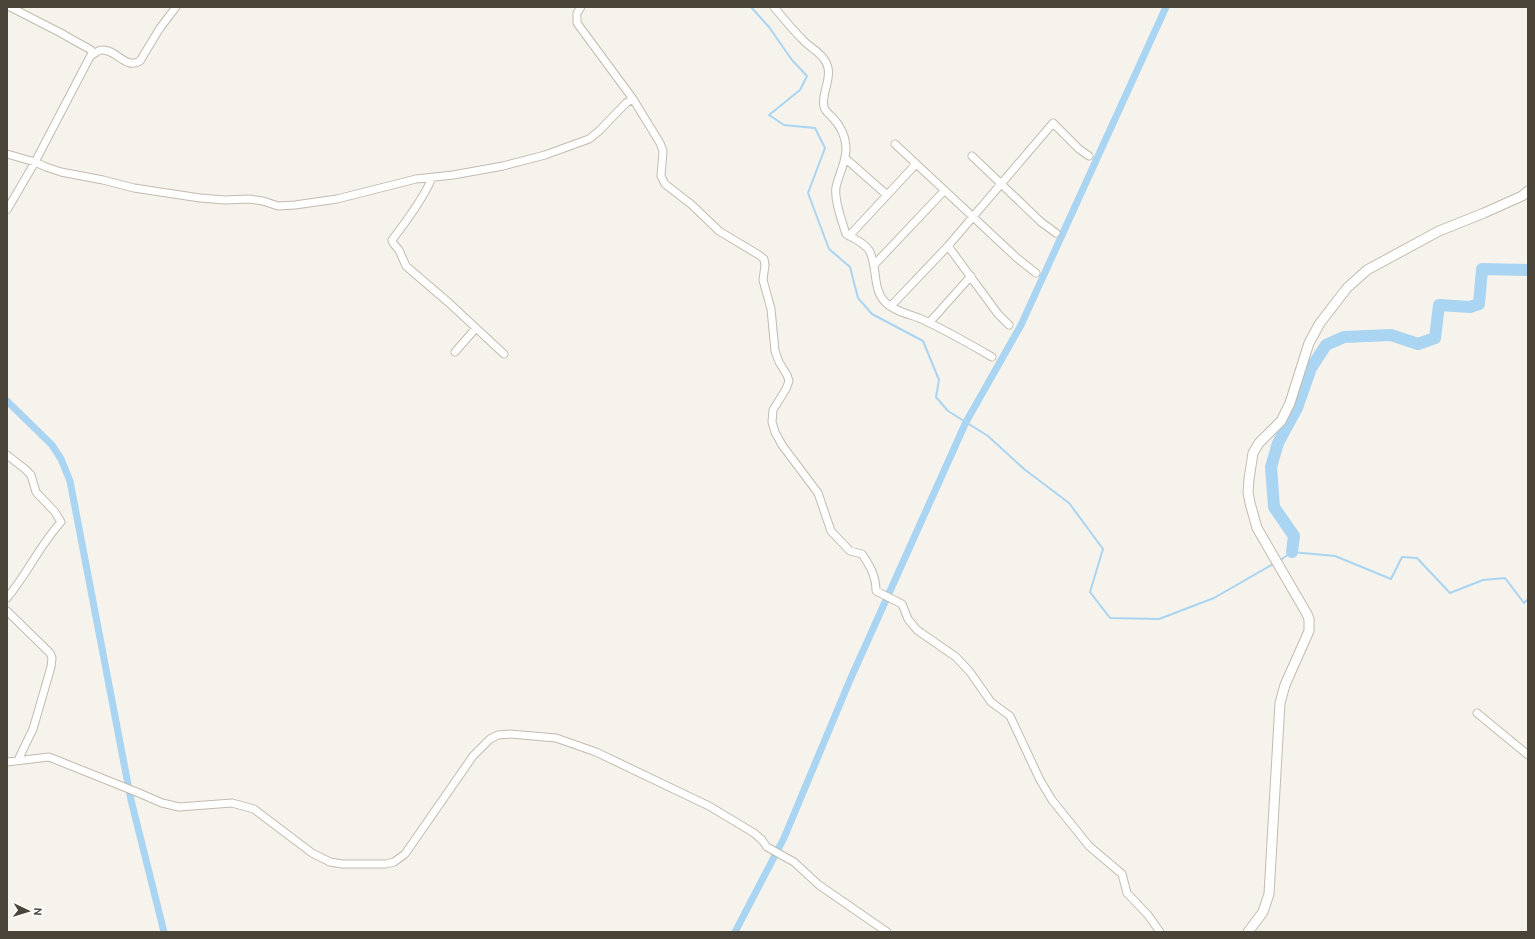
<svg xmlns="http://www.w3.org/2000/svg" width="1535" height="939" font-family="Ubuntu,sans-serif">
<style>
.lines{fill:none;stroke-linecap:round;stroke-linejoin:round}
.stream{stroke:#a9d4f2;stroke-width:2}
.canal{stroke:#a9d4f2;stroke-width:7}
.river{stroke:#a9d4f2;stroke-width:12}
.minor-casing{stroke:#c2bbae;stroke-width:9}
.tertiary-casing{stroke:#c2bbae;stroke-width:11}
.minor{stroke:#fff;stroke-width:7}
.tertiary{stroke:#fff;stroke-width:9}
</style>
<rect width="100%" height="100%" fill="#f6f3ec"/>
<g class="lines">
<!-- stream -->
<path class="stream" d="M751,7L769,27L792,60L807,76L800,90L769,115L784,125L815,128L825,148L808,193L829,249L850,267L858,298L872,314L923,341L939,380L936,397L948,411L988,436L1024,469L1069,503L1103,549L1090,592L1110,618L1159,619L1214,598L1275,563
M1279,561L1292,552L1335,556L1391,579L1402,557L1417,558L1450,593L1483,580L1505,578L1524,603L1528,599"/>
<!-- canal -->
<path class="canal" d="M7,401L52,445L61,459L70,481L131,800L164,932
M735,932L784,838L850,680L966,422L1021,325L1166,7"/>
<!-- river -->
<path class="river" d="M1292,552L1294,536L1274,507L1271,467L1278,443L1297,408L1311,368L1326,345L1344,337L1391,335L1418,344L1435,338L1439,305L1470,307L1479,304L1482,269L1528,270"/>
<!-- minor casing -->
<g class="minor-casing">
<path id="minor" d="M581,7L577,13V23L633,99L660,143L663,151L661,176L665,184L692,205L719,231L759,255L764,259L765,265L763,280L771,309L775,351L779,362L787,375L789,381L786,389L773,410L772,422L775,432L782,445L818,493L831,531L850,551L862,554C870,566 876,576 876,591L902,604L908,619L917,630L956,657L970,672L991,702L1010,716L1040,780L1052,800L1089,846L1122,874L1127,893L1148,915L1160,932
M774,7C783,18 792,29 802,39C811,49 825,54 828,68C831,81 821,94 824,107C825,111 829,114 831,116C840,125 846,136 846,149C846,162 839,174 836,187C834,201 842,221 846,234C854,238 864,243 869,250C878,266 872,289 885,302C894,311 908,314 919,318C944,329 968,343 992,357
M91,56C94,54 98,50 102,50C116,49 126,70 140,61L160,28L176,7
M895,144L1017,258L1036,273
M7,154L35,162L46,167L61,172L103,180L134,188L200,198L225,200L249,199L263,201L278,206L295,205L337,199L416,179L453,175L503,166L545,155L589,139L599,131L626,103L633,99
M972,156L1041,222L1056,233
M845,158L887,195
M432,177C427,193 403,226 392,240L393,243L399,250L406,266L448,302L504,354
M7,210L35,162L92,53L91,50L59,32L10,7
M849,236L916,164
M948,246L998,314L1009,325
M874,265L944,191
M891,306L948,246L1053,123L1079,149L1089,156
M929,323L971,276
M455,352L476,328
M7,455L25,469L31,475L36,492L55,512L61,522C40,545 27,574 7,598
M7,611L50,653L52,658L51,667L33,729L18,760
M1477,713L1528,755
M7,762L49,757L139,793L162,803L179,807L232,803L254,809L312,853L330,862L342,864H386L394,862L405,854L473,756L490,739L498,735L510,734L556,738L596,752L709,806L754,833L762,840L767,847L794,862L819,885L887,932"/>
</g>
<!-- tertiary casing -->
<g class="tertiary-casing">
<path id="tertiary" d="M1248,932L1263,912L1269,894L1280,703L1285,685L1309,631V619L1307,614L1257,528L1250,503L1248,492L1249,479L1253,453L1259,443L1281,421L1290,403L1309,343L1320,323L1347,288L1367,270L1439,231L1484,213L1522,196L1528,191"/>
</g>
<!-- minor -->
<use href="#minor" class="minor"/>
<!-- tertiary -->
<use href="#tertiary" class="tertiary"/>
</g>
<!-- border -->
<rect width="1535" height="939" fill="none" stroke="#4b4439" stroke-width="16"/>
<!-- north arrow -->
<g transform="translate(28 911) rotate(94)" stroke="#ffffff" stroke-width="3" paint-order="stroke">
<path d="M0-3L7 15L0 10L-7 15Z" fill="#4b4439"/>
<text y="-6" font-size="11" font-weight="bold" text-anchor="middle" fill="#4b4439">N</text>
</g>
</svg>
